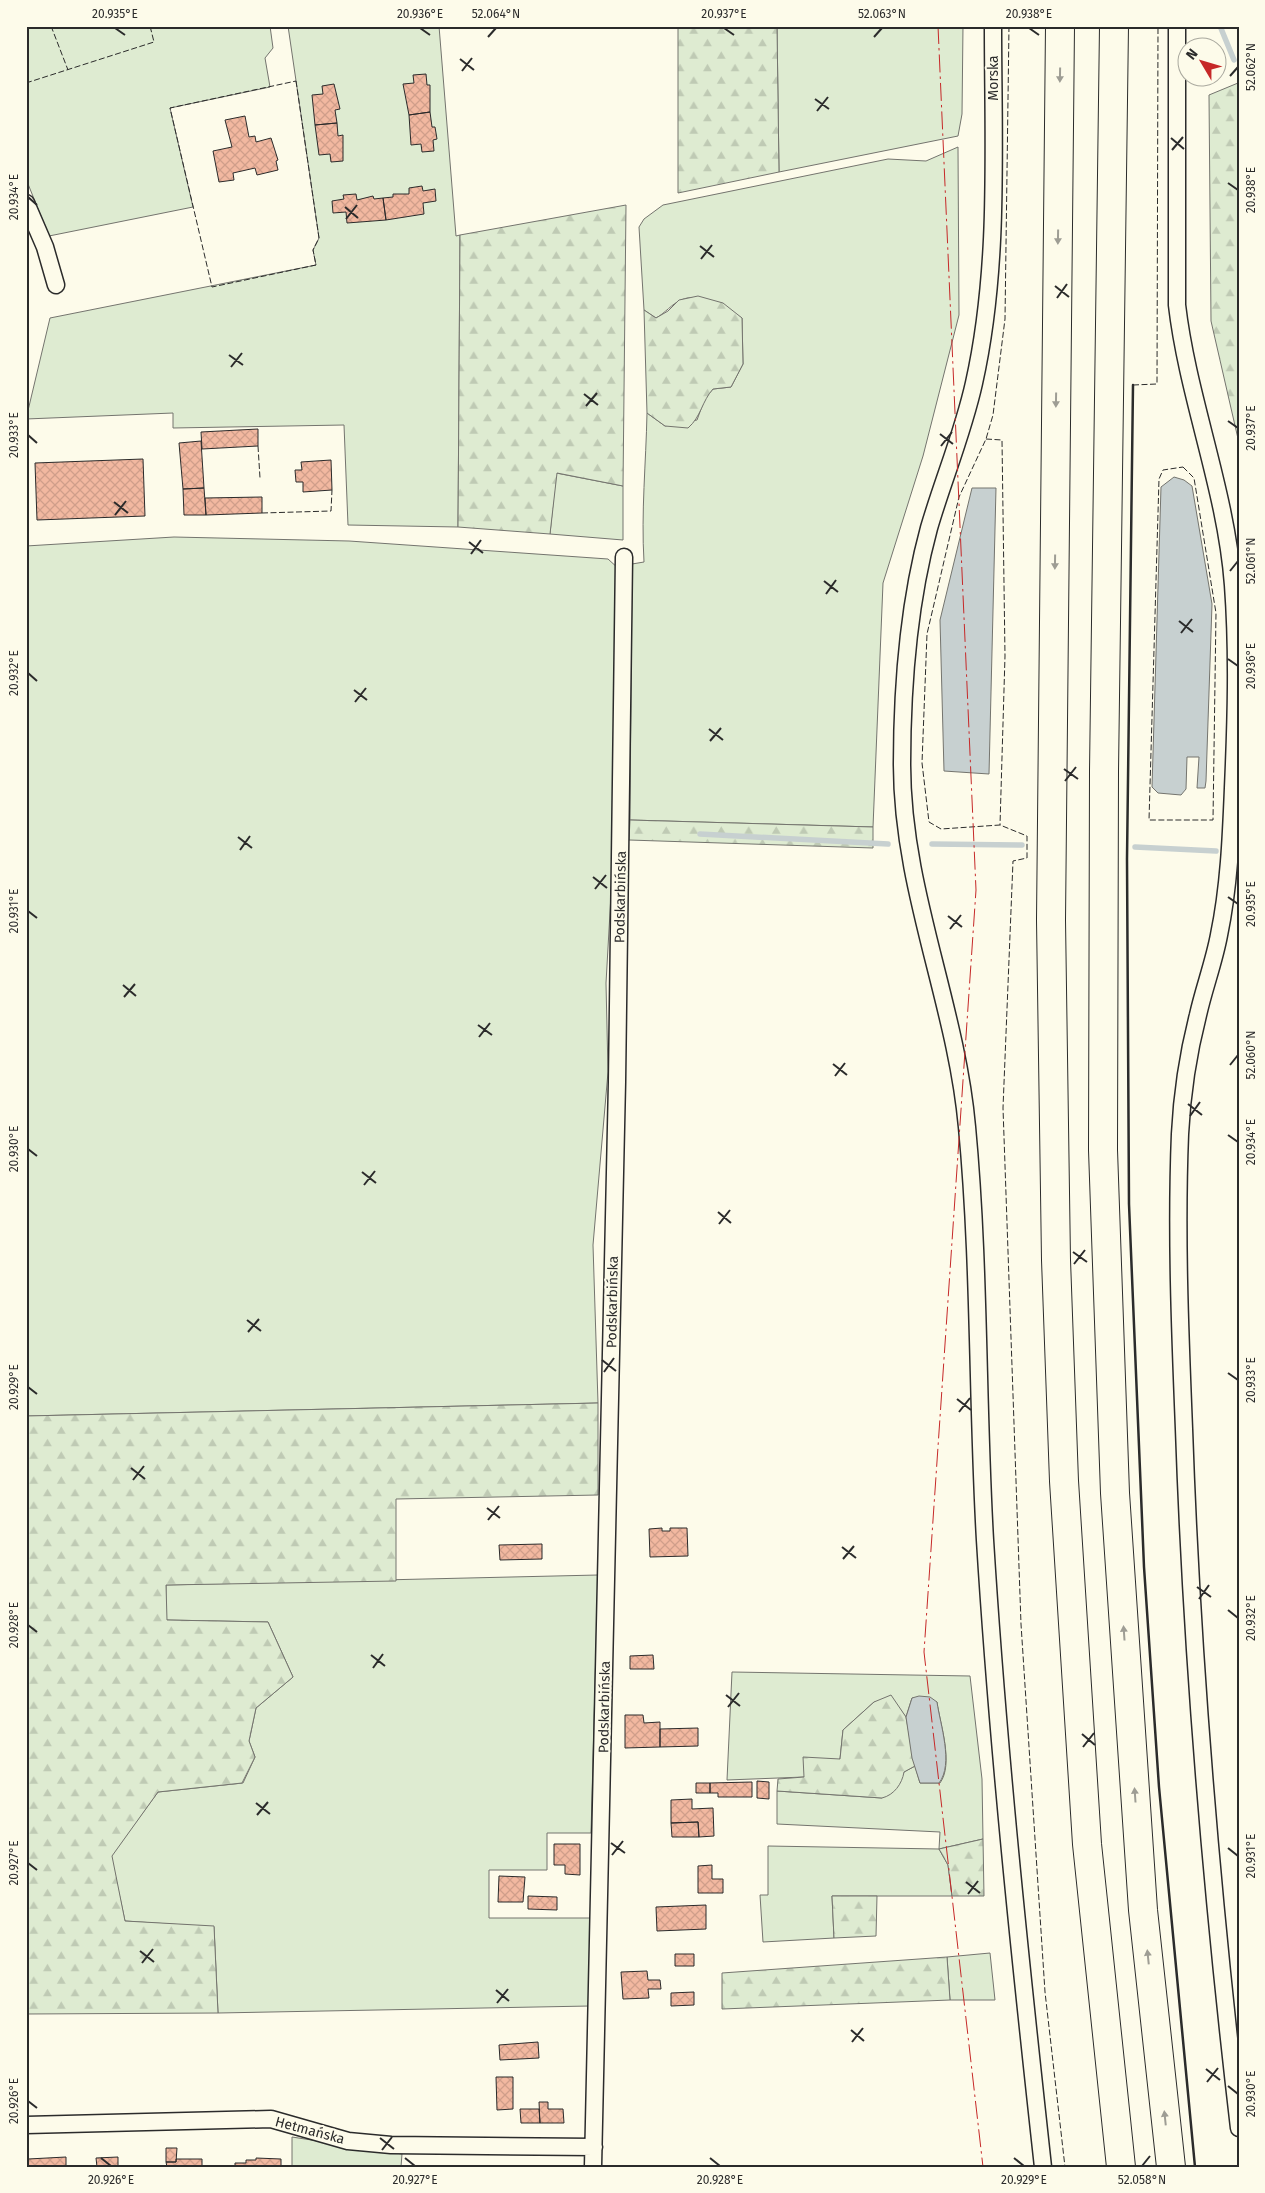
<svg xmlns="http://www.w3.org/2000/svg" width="1265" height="2193" font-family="'Fira Sans',sans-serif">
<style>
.grass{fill:#deebd1;stroke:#74746e}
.forest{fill:url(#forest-firs);stroke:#74746e}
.water{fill:#c7d0d0;stroke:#74746e}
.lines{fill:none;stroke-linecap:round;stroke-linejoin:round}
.stream{stroke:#c7d0d0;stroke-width:5.5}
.building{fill:url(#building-cross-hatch);stroke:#2b2b2b}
.street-casing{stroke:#2b2b2b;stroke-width:19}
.highway-casing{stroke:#2b2b2b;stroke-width:30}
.street{stroke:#fdfbea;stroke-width:16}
.highway{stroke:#fdfbea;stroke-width:28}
.fence{stroke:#2b2b2b;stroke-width:1;stroke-dasharray:6 2.5;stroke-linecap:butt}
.wall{stroke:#2b2b2b;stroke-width:2.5}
.power{stroke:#c62828;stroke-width:1;stroke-dasharray:18 4 2.5 4;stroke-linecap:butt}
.oneway{fill:#9e9d94}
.ticks{fill:none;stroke:#2b2b2b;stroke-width:2}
.labels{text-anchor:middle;stroke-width:4;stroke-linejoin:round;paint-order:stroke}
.street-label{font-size:14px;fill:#2b2b2b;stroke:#fdfbea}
.neatline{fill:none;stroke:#2b2b2b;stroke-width:2}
.ticks-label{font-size:12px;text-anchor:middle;fill:#2b2b2b}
</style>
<defs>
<pattern id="forest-firs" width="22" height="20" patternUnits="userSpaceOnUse" patternTransform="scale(1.25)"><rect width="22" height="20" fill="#deebd1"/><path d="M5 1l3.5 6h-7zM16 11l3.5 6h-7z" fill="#bfcab4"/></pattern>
<pattern id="building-cross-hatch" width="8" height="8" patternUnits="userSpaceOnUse" patternTransform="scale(1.25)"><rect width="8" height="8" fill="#f2b8a0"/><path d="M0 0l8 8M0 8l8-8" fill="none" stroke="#d09e8a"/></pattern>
</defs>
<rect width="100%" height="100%" fill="#fdfbea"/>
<!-- grass -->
<path class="grass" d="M26,26H270L273,48L265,58L270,87L170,108L193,207L49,236L26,179Z
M288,26H439L456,236L460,235L458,527L348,525L344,425L173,428V413L26,419L50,318L316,265L313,250L319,238Z
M777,26H963L962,114L958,136L779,172Z
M958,147L959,315L923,456L883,583L873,827L630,820L632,564L644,562C641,512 646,463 647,413L665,426L697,420L705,398L713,389L731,387L743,364L742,318C723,309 701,291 681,300C673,303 664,314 656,318L644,310L639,227L644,219L663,205L888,159L926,161Z
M556,473L623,486V540L550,534Z
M174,537L349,541L608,559L619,569L616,806L606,983L608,1072L593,1245L598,1403L26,1416V546Z
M598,1575L591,1833H547V1870H489V1918H591L590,2006L218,2013L214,1927L125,1921L111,1856L158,1792L243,1783L255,1757L249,1741L256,1708L293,1677L268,1622L166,1620V1585Z
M732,1672L970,1676L982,1779L983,1839L939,1849L948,1865L952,1896H832L834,1938L763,1942L760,1895H768V1846L939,1849L940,1832L777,1824V1791L882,1798L904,1772L915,1766L920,1783H940C954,1764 940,1724 937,1702L912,1698L906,1717L899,1708L874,1702L843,1730L840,1759L804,1777L727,1780Z
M990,1953L995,2000H950L947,1957Z
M292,2137L402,2154L401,2167H292Z"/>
<!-- forest -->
<path class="forest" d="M678,26H777L779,172L678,193Z
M1238,83L1239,84V443L1211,321L1209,95Z
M626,205L623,486L557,473L550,534L458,527L460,235Z
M698,296L723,303L742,318L743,364L731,387L713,389C702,401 701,417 688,428L665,426L647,413L644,310L656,318L668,311L679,300Z
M630,820L873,827V848L629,840Z
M598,1403V1495L396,1499V1581L166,1585L167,1620L268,1622L293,1677L256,1708L249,1741L255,1757L242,1783L158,1792L112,1856L125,1921L214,1926L218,2013L26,2014V1416Z
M891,1695L906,1717L915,1766L904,1772C902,1784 894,1795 882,1798L777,1791L778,1779L804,1777L803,1757L840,1759L843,1730L874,1702Z
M983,1839L984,1896H952L948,1865L939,1849Z
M832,1896H877L876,1936L834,1938Z
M947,1957L950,2000L722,2009V1973Z"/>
<!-- water -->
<path class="water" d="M1174,477L1184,480L1192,486L1212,604L1206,781L1205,788H1197L1199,757H1187L1186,789L1181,795L1158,793L1152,787L1161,487Z
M972,488H996L989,774L944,771L940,620Z
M919,1696L930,1697L937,1702C940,1724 954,1764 939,1783H920L912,1758L906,1717L912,1698Z"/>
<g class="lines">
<!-- stream -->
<path class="stream" d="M1220,26L1234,60
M700,834L888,844
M932,844L1022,845
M1135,847L1216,851"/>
</g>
<!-- building -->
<path class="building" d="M426,74L427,85H430V112L409,115L403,84L414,83L413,75Z
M334,84L340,109L335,110L337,123L315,125L312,95L323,94L322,86Z
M430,112L432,127H435L437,139L433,140L434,151L422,152L421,144L411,145L409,115Z
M245,116L249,137L255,136L256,142L271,138L278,160L276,161L278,170L257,175L255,168L233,173L234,180L219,182L213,151L232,147L225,120Z
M337,123L338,136L343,135V161L331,162L330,154L319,155L315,125Z
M422,186L423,191L435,189L436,201L423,203L424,214L386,220L383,198L393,197V194H409V188Z
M356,194L357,200L373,196L374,199L383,198L386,220L347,223L346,212L333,213L332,201L344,199L343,195Z
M258,429V446L202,449L201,432Z
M201,441L204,488L183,489L179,443Z
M143,459L145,516L37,520L35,463Z
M331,460L332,490L303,492V482H296L295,470H302L301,462Z
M204,488L206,515H184L183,489Z
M262,497V513L206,515L205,498Z
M662,1528V1531H670V1528H687L688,1556L650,1557L649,1529Z
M542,1544V1559L500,1560L499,1545Z
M653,1655L654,1669H630V1656Z
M625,1715H643L644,1723L660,1722V1747L625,1748Z
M698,1728V1746L660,1747V1729Z
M757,1781L769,1782V1799L757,1798Z
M752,1782V1797H718V1793H710V1783Z
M696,1783H710V1793H696Z
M692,1799V1809L713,1808L714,1836L699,1837L698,1822L671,1823V1800Z
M698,1822L699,1837H672L671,1823Z
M554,1844H580V1875L565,1874V1865H554Z
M712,1865V1879H723V1893H698V1866Z
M499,1876L525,1877L523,1902H498Z
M528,1896L557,1897V1910L528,1909Z
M706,1905V1929L657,1931L656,1907Z
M675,1954H694V1966H675Z
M647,1971L648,1980H660L661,1989H648L649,1998L623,1999L621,1972Z
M694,1992V2005L671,2006V1993Z
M538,2042L539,2058L500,2060L499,2045Z
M496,2077H513V2109L497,2110Z
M539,2102H548V2109H563L564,2123H540Z
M520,2109H539L540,2123H521Z
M166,2148H177L176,2162H166Z
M66,2157V2167H28V2159Z
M118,2157V2167H97L96,2158Z
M256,2158L281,2159V2167H235V2163H246V2160H256Z
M176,2159H202V2167H167L166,2162H176Z"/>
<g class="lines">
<!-- street casing -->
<g class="street-casing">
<path id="street" d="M993,26C993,145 1000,267 974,383C963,433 943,480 929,528C908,605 902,686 902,765C902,890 956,1004 967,1127C980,1264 977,1402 985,1540C998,1749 1020,1958 1043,2167
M1177,26V305C1188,399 1226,490 1233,585C1238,653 1236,720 1233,788C1231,837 1229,887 1219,935C1214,962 1204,988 1198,1015C1188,1054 1182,1094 1180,1134C1176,1232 1180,1331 1184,1429C1192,1663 1212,1896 1239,2128
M26,203L45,247L56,285
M26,2125L271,2119L348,2141L391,2145L594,2147
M593,2167L617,1082L624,557"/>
</g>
<!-- highway casing -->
<g class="highway-casing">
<path id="highway" d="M1060,26L1051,920L1056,1260L1064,1481L1087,1844L1121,2167
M1114,26L1104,771L1103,1150L1115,1493L1143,1910L1171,2167"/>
</g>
<!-- street -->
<use href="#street" class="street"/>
<!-- highway -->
<use href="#highway" class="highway"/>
<!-- fence -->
<path class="fence" d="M51,26L68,70
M1009,26L1005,319L993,415L986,439L959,497L927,634L922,763L929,822L941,829L1000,825L1027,836V858L1013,861L1003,1108L1021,1624L1045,1992L1065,2167
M296,81L319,238L313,250L316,265L212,287L170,108Z
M26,83L154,42L150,26
M1133,385L1157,384L1158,26
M986,439L1002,440L1005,656L1000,825
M258,446L260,478
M1183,467L1194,478L1216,613L1213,820H1149L1159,479L1163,470Z
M262,513L331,511L332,490"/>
<!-- wall -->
<path class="wall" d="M1133,385L1127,859L1129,1204L1144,1567L1159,1787L1195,2167"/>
<!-- power -->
<path class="power" d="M938,26L976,890L924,1652L983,2167"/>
</g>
<!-- one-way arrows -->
<defs><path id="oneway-solid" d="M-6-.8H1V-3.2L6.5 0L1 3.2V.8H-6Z" transform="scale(1.25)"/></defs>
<g class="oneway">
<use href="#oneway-solid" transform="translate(1060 75) rotate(91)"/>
<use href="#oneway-solid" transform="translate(1058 237) rotate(91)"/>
<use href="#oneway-solid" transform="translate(1056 400) rotate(91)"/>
<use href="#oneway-solid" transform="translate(1055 562) rotate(91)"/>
<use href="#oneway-solid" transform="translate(1124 1633) rotate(-94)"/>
<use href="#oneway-solid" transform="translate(1135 1795) rotate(-94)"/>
<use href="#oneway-solid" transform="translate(1148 1957) rotate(-96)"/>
<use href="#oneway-solid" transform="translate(1165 2118) rotate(-96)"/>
</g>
<!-- ticks -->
<path class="ticks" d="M115,28L125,35M420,28L430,35M724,28L734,35M1029,28L1039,35M488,37L496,28M874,37L882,28M460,59L474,70M462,71L472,58M1230,76L1238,67M815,99L829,109M817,111L828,97M1171,138L1184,149M1172,150L1183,137M1228,183L1238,190M28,197L37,205M345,207L358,218M346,219L357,205M700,246L714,257M701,259L712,245M1055,286L1069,297M1057,298L1067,284M229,355L243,365M231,367L242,353M584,394L598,405M586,406L597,393M1228,421L1238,428M940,434L953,444M28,435L37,443M941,446L952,432M114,502L128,513M115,515L126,501M469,542L483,553M471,554L481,540M1230,571L1238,561M824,581L838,592M826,594L836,580M1179,621L1193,632M1181,633L1192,619M1228,659L1238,666M28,673L37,681M354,690L367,700M355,702L366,688M709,729L723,740M710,741L721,728M1064,769L1078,779M1065,781L1076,767M238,837L252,848M240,850L250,836M593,877L607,888M595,889L606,875M1228,897L1238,904M28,911L37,918M948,916L962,927M950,929L961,915M123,985L136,996M124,997L135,984M478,1025L492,1035M479,1037L490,1023M833,1064L847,1075M1230,1065L1238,1055M835,1076L845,1063M1188,1104L1202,1115M1190,1116L1200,1102M1228,1135L1238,1142M28,1149L37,1156M362,1172L376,1183M364,1185L375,1171M718,1212L731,1223M719,1224L730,1210M1073,1252L1087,1262M1074,1264L1085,1250M247,1320L261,1331M248,1332L259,1319M602,1360L616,1371M604,1372L614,1358M1228,1373L1238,1380M28,1387L37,1394M957,1399L971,1410M959,1412L970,1398M131,1468L145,1479M133,1480L144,1466M487,1508L500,1518M488,1520L499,1506M842,1547L856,1558M843,1559L854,1546M1197,1587L1211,1597M1199,1599L1209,1585M1228,1610L1238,1618M28,1625L37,1632M371,1655L385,1666M373,1668L383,1654M726,1695L740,1706M728,1707L739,1693M1082,1734L1095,1745M1083,1747L1094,1733M256,1803L270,1814M257,1815L268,1802M611,1843L625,1853M1228,1848L1238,1856M612,1855L623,1841M28,1863L37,1870M966,1882L980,1893M968,1894L978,1881M140,1951L154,1962M142,1963L153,1949M496,1990L509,2001M497,2003L508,1989M851,2030L864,2041M852,2042L863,2028M1206,2069L1220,2080M1207,2082L1218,2068M1228,2086L1238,2094M28,2101L37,2108M380,2138L394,2149M382,2150L392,2137M101,2158L111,2166M405,2158L415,2166M710,2158L720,2166M1014,2158L1024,2166M1142,2166L1150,2156"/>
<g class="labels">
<!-- street labels -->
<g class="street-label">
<text transform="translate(993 78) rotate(-90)" y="5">Morska</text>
<text transform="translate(620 897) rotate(-89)" y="5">Podskarbińska</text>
<text transform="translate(612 1302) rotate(-89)" y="5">Podskarbińska</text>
<text transform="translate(604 1707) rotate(-89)" y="5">Podskarbińska</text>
<text transform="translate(310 2130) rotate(15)" y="5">Hetmańska</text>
</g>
</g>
<!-- border -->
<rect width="1265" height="2193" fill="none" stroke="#fdfbea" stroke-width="55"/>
<!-- north arrow -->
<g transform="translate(1202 62) rotate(308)"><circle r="24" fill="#fdfbea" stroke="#a9a89e"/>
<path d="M0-4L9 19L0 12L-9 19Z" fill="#c62828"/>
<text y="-8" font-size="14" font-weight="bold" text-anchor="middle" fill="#2b2b2b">N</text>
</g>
<rect x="28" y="28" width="1210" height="2138" class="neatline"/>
<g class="ticks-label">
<text x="115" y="18">20.935°E</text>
<text x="420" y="18">20.936°E</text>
<text x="496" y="18">52.064°N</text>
<text x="724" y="18">20.937°E</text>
<text x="882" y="18">52.063°N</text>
<text x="1029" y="18">20.938°E</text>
<text transform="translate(1251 67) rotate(-90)" y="4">52.062°N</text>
<text transform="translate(1251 190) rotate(-90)" y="4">20.938°E</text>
<text transform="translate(14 197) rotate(-90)" y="4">20.934°E</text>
<text transform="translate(1251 428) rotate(-90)" y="4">20.937°E</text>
<text transform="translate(14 435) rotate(-90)" y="4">20.933°E</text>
<text transform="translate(1251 561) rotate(-90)" y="4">52.061°N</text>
<text transform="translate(1251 666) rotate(-90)" y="4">20.936°E</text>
<text transform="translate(14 673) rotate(-90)" y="4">20.932°E</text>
<text transform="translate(1251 904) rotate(-90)" y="4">20.935°E</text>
<text transform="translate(14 911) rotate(-90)" y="4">20.931°E</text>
<text transform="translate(1251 1055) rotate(-90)" y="4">52.060°N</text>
<text transform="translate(1251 1142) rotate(-90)" y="4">20.934°E</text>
<text transform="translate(14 1149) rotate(-90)" y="4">20.930°E</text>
<text transform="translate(1251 1380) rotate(-90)" y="4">20.933°E</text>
<text transform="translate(14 1387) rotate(-90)" y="4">20.929°E</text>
<text transform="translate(1251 1618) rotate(-90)" y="4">20.932°E</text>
<text transform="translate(14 1625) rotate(-90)" y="4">20.928°E</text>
<text transform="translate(1251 1856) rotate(-90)" y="4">20.931°E</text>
<text transform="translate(14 1863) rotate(-90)" y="4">20.927°E</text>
<text transform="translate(1251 2094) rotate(-90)" y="4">20.930°E</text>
<text transform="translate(14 2101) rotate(-90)" y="4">20.926°E</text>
<text x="111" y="2184">20.926°E</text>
<text x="415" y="2184">20.927°E</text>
<text x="720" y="2184">20.928°E</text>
<text x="1024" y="2184">20.929°E</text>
<text x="1142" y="2184">52.058°N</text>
</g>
</svg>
